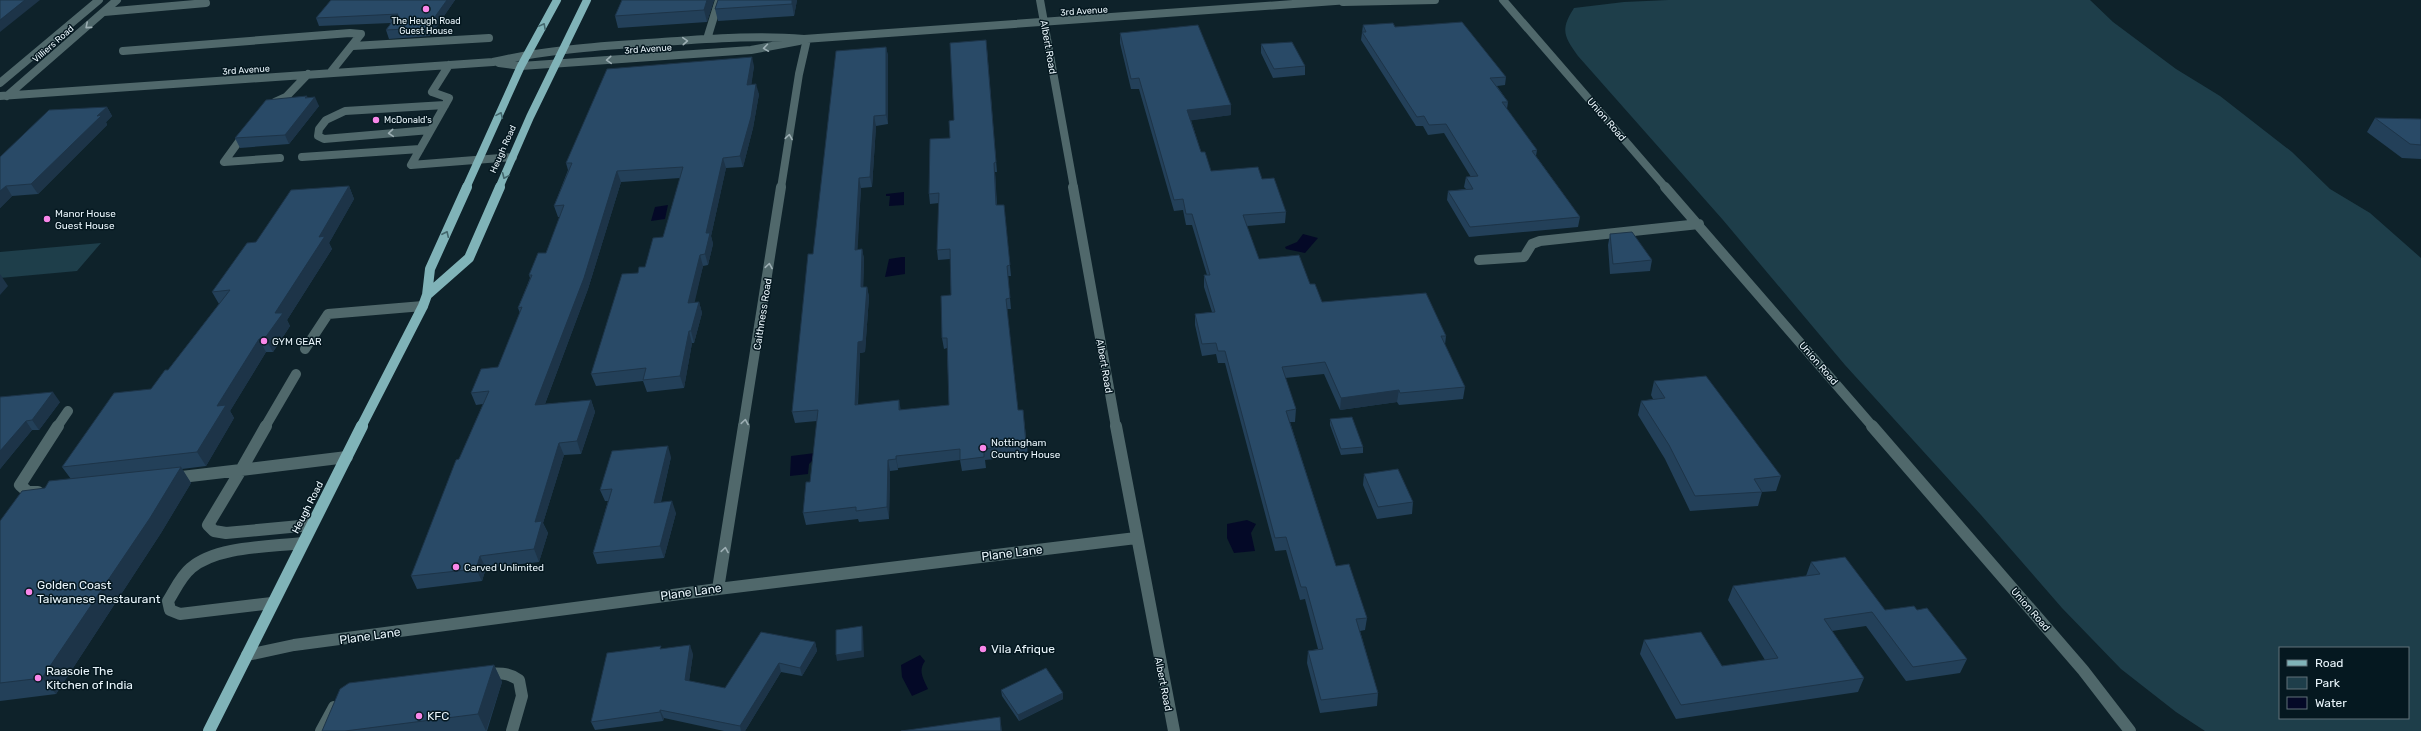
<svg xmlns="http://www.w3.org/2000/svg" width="2421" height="731" font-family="Rubik,sans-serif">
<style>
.green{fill:#1e3e4a;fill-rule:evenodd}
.water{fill:#040927}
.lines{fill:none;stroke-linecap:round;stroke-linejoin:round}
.minor-far2{stroke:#50686b;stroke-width:8}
.minor-far1{stroke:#50686b;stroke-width:10}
.minor{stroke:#50686b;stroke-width:12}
.major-far2{stroke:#80b3b8;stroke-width:8}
.major-far1{stroke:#80b3b8;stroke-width:10}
.major{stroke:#80b3b8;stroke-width:12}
.wall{fill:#234059}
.shaded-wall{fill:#1d3448}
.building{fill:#294a67;stroke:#1d3448}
.oneway{stroke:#9dafb4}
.oneway2{stroke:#42666c}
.poi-dot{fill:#f987e9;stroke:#051820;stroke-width:1.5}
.labels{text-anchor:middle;stroke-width:3;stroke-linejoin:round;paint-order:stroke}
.far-street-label{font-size:9px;fill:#eaf6fc;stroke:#051820}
.far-poi-label{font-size:9px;fill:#eaf6fc;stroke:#051820}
.street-label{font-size:10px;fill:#eaf6fc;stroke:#051820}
.poi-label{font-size:10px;fill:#eaf6fc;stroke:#051820;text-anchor:start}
.near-street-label{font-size:12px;fill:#eaf6fc;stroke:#051820}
.near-poi-label{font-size:12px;fill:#eaf6fc;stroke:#051820;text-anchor:start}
</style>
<rect width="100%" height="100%" fill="#0e222a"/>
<!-- green -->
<path class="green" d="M1668,0H2090L2113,22L2176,69L2220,96L2292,152L2330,189L2370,213L2421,258V731H2205L2176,712L2121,669L2062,608L1981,515L1845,365L1723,220L1578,56C1564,36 1560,30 1574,8L1624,2ZM2280,648H2408V718H2280Z
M101,243L77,271L0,278V252Z"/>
<!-- water -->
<path class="water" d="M904,192V205L889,206L890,196H886V194Z
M668,205L665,219L651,221L655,207Z
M1303,234L1318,238L1305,253L1286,249L1285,247L1297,242Z
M902,257H905V274L885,277L889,259Z
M815,453V458L809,464L808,474L790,476L791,456Z
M1247,520L1256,524L1251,533L1255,551L1234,553L1227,538V524Z
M920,655L925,661C918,671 923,678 928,689L912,696L902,677L901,665Z"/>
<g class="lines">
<!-- minor-far2 -->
<path class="minor-far2" d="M1040,0L1074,188
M1503,0L1666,188
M1343,2L1435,0
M104,12L206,3
M707,39L719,0
M353,46L489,38
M123,51L350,33L361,34L330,73
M499,63L521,66L751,50L799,41
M449,65L432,92L449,98L411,165L513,157
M0,83L99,0
M0,96L493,62C548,49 605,46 662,42C709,39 756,35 804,39L1349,0
M7,96L117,0
M275,102L286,97L308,74
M430,130L324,139L318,136L319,129L326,120L345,111L445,105
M245,133L224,162L280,158
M302,157L420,149
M781,188L799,74L807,39"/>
<!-- minor-far1 -->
<path class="minor-far1" d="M1073,187L1116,427
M1665,187L1873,427
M1479,260L1524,257L1532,244L1540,241L1699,224
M305,349L328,314L423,306
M57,427L68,411
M265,427L296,374
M743,427L781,187"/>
<!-- minor -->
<path class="minor" d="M1116,426L1174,731
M1872,426L2083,670L2130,731
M173,478L241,470L266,426
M38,492H28L20,485L58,426
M311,525L226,533L214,531L208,525L241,470L347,457
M718,589L744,426
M272,603L180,614L170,610L168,601C175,590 181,576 191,568C217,546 269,547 302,543
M247,655L294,645L718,589L1136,538
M484,674C497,673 508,672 519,680L522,696L512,731
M321,731L334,707"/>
<!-- major-far2 -->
<path class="major-far2" d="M466,188L521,66L557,0
M499,188L530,117L587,0"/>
<!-- major-far1 -->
<path class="major-far1" d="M427,295L469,258L500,187
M361,427L423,306L427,295L430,269L467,187"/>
<!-- major -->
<path class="major" d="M209,731L362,426"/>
</g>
<!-- wall -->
<path class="wall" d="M331,0H455L430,36L389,39L386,30L391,23L319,26L316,18Z
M622,0H714L707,22L618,28L615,16Z
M718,0H797L794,16L718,21L715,9Z
M1363,25L1395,27L1506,77L1505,85L1497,86L1508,102L1507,109L1537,150L1536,156L1580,217L1578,227L1469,237L1447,200L1448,191L1466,189L1464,187L1466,177H1471L1444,133L1428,135L1423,126H1416L1361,40Z
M1120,33L1231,115L1191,120L1201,152L1211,171L1262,179L1286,212L1285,223L1247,226L1259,259L1310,284L1322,302L1446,336L1445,345L1465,387L1463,399L1399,405L1397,402L1340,410L1324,374L1285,378L1296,409L1295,422H1290L1336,566L1367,618L1365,630L1360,631L1378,693L1377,706L1320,713L1307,663L1308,651L1318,649L1305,599L1300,600L1286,550L1275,551L1225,363H1218L1216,354L1202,356L1195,325V314L1212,312L1204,287V275H1207L1192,225H1186L1183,210L1174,211L1139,89H1131L1120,43Z
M1261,44L1305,66V75L1273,78L1261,53Z
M886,47L888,56V124L876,126L872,187L861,188L857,250L862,249L864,259L863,287H867L869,297L865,352L860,353L858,405L901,410L949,405L947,348L944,349L942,338L951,295L950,259L938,260L937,250L939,203L930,204L929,194L950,138L954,120L987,49L997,172H995L997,205H1004L1011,276H1008L1011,309H1007L1018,410H1023L1028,455L985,460L986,468L962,471L960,460L898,468V470L890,471L889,519L859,522L858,519L806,525L803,513L810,482L817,421L795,423L792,412L813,254Z
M754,66L751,85L759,94L753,128L743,167L726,168L711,236L713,244L708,265L703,266L694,302H699L702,313L694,343H692L684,388L647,392L643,381L596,386L591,374L638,273L645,267L663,237L680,178L621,182L588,289L545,404L591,400L595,412L581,454L564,455L543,523L548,533L539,562L486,568L482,581L417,589L411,576L459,459L483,404L476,405L471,393L498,367L520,313L518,308L530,278L529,275L546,253L560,217H558L554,206L568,170L566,163Z
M307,97L319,106L289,144L240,148L235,138Z
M107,107L112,116L106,122L107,125L38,194L12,196L0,208V157Z
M2375,118L2421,119V159L2402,158L2367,132Z
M349,186L354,199L329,243L332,249L287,320L290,326L273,352H266L230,411L234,418L206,466L182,469L191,483L161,533L56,694L0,701V521L45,488L71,479L62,467L151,389L168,370L219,304L212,292L256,242Z
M1610,234L1652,260L1650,271L1610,274L1608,245Z
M1654,381L1781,476L1776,491L1762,492L1758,506L1690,511L1665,459L1638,415L1641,401L1653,399L1651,395Z
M0,397L60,402L39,430H32L0,469Z
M1330,419L1363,447V453L1341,455L1330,425Z
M671,457L661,502L676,513L664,558L597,564L593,553L608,501H605L600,490Z
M1364,474L1413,502L1412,514L1377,519L1363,485Z
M1811,562L1885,610H1917L1967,659L1960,673L1906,681L1866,626L1832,631L1864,678L1858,692L1676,719L1640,654L1644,640L1722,666L1765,660L1728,600L1733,586L1806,576Z
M815,642L817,651L802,676L781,672L745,731H724L664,718L663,721L595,730L591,722L662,649L693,654L689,681L725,688Z
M494,665L502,682L487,731H322Z
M1001,690L1063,699L1019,721L1002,696Z"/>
<!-- shaded-wall -->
<path class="shaded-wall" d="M25,0H40L0,32V20Z
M447,0H455L430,36L427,28Z
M707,0H714L707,22L704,10Z
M792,0H797L794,16L792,4Z
M886,47L888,56V124L886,115Z
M752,57L754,66L750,95L747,85Z
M756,84L759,94L753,128L743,167L740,156Z
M307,96L310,103L315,97L319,106L289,144L285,135Z
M1231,105V115L1187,121V110Z
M107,107L112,116L106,122L107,125L38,194L31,184L97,116Z
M874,116L876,126L872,187L870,177Z
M723,158L726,168L711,236L713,244L708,265L705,254L706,233Z
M994,163L995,172L997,215L996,205Z
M617,171L621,182L588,289L540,417L535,405Z
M859,178L861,188L857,260L855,250Z
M6,186L12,196L0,208V191Z
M349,186L354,199L329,243L332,249L287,320L290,326L273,352L265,338L275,313L319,237Z
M862,249L864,259L863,298L861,287Z
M700,255L703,266L692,314L688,303Z
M0,274L8,286L0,295Z
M867,287L869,297L865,352L860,353L857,416L855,405L858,342Z
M699,302L702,313L694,343L691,331Z
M689,331L692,343L684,388L680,376Z
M259,339L266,352L230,411L234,418L206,466L197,452L217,406Z
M1399,390L1397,402L1340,410L1341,398Z
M53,392L60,402L39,430L32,420Z
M591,400L595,412L581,454L577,441Z
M899,400L901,411L899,410Z
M26,421L32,430L0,469V451Z
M559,443L564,455L543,523L548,533L539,562L534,549L535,522Z
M668,446L671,457L658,514L654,503Z
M896,456L898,468V470L896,459Z
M888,460L890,471L889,519L887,507Z
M181,467L191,483L161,533L56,694L42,678Z
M672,501L676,513L664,558L660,546Z
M480,556L486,568L482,581L476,569Z
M862,626L863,632L864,657L837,661L836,655Z
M815,642L817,651L802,676L800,668Z
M690,645L693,654L688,688L685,680Z
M779,663L781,672L745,731H741L740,726Z
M494,665L502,682L486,731L478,714Z
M1063,693V699L1019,721L1018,715Z
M660,710L664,718L663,721L660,712Z
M1000,717L1002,731H1001Z"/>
<!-- building -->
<path class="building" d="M0,0H25L0,20Z
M331,0H447L427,28L386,30L398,14L316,18Z
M622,0H707L704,10L615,16Z
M718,0H792V4L715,9Z
M1462,22L1506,77L1490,78L1508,102H1502L1537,150L1532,151L1580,217L1470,227L1448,191L1473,189L1466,177L1478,176L1446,124L1429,125L1424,116L1417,117L1362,32H1366L1363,25L1393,23L1395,27Z
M1198,25L1231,105L1187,110L1201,152H1205L1211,171L1258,167L1262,179L1274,178L1286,212L1243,215L1259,259L1299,255L1310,284H1315L1322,302L1426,293L1446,336H1441L1465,387L1400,393L1399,390L1341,398L1325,362L1282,367L1296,409L1286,411L1336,566L1349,564L1367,618L1356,619L1378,693L1321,700L1308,651L1323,649L1306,587H1301L1286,537L1275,538L1225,351H1218L1216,343L1202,344L1195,314L1215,312L1204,275H1210L1192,214H1186L1183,199L1174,200L1139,78L1131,79L1120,33Z
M986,40L996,162L994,163L996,205H1004L1010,265L1007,266L1010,298L1006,299L1018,410H1023L1026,444L984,449V457L960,460V449L896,456V459L888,460L887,507L856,511V507L803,513L806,482H810L818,410L792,412L808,254H813L836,51L886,47V115L874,116L870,177L859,178L855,250L862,249L861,287H867L863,341L858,342L855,405L899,400V410L949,405L947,338H942L941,296L951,295L950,249L937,250L939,193L929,194L930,139L950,138L949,121L954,120L950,43Z
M1292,42L1305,66L1274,69L1261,44Z
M752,57L747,85L756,84L751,117L740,156L723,158L706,233H710L705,254L700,255L688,303L699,302L691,331H689L680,376L643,380L646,368L591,374L622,274L638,273L639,267H645L653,238L663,237L683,167L617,171L584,278L535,405L591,400L577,441L559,443L535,522L542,521L534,549L480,556L476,569L411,576L456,460L459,459L489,391L471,393L481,369L498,367L522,307L518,308L532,275H529L538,253H546L564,205L554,206L572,163H566L607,69Z
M307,96L305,98L315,97L285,135L235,138L266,100Z
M107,107L97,116L102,115L31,184L6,186L0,191V157L49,110Z
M2375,118L2421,119V145L2410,144Z
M349,186L319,237L325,236L275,313H283L265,338L259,339L217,406L226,405L197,452L62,467L114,393L151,389L165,370H168L230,290L212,292L247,243L256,242L291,190Z
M1632,232L1652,260L1613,264L1610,234Z
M1706,376L1781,476L1754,479L1762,492L1695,496L1669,445L1641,401L1665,398L1654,381Z
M53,392L32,420L26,421L0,451V397Z
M1352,417L1363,447L1341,449L1330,419Z
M668,446L654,503L672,501L660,546L593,553L612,489L600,490L612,451Z
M181,467L150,518L42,678L0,683V521L22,491L45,488L49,481Z
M1398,469L1413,502L1378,507L1364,474Z
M1845,557L1885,610L1914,606L1917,610L1927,608L1967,659L1913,667L1872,612L1824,619L1864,678L1681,705L1644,640L1701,632L1722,666L1778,658L1733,586L1820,574L1811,562Z
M862,626V651L836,655V630Z
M761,632L815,642L800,668L779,663L740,726L660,710V712L591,722L607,653L661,646L660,649L690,645L685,680L725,688Z
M494,665L478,714L345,731H322L340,689L349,683Z
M1046,668L1063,693L1018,715L1001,690Z
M1000,717L1001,731H901Z"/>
<!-- one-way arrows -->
<defs><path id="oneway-chevron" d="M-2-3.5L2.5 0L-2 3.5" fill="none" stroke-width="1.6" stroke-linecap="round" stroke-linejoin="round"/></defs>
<g class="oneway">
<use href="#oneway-chevron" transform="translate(88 26) rotate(139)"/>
<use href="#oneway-chevron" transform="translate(685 41) rotate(-4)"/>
<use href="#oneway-chevron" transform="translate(766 48) rotate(172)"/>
<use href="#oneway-chevron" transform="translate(609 60) rotate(176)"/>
<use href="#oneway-chevron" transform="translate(391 133) rotate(175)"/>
<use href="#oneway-chevron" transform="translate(789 137) rotate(-81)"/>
<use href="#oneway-chevron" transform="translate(769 266) rotate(-81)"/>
<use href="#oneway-chevron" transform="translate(745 422) rotate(-81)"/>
<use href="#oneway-chevron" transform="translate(725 550) rotate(-81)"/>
</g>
<g class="oneway2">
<use href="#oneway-chevron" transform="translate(543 26) rotate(-62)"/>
<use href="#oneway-chevron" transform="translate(500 115) rotate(-66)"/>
<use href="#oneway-chevron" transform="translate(505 176) rotate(114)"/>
<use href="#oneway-chevron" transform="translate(446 234) rotate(-65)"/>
</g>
<!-- markers -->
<g class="poi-dot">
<circle cx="426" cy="9" r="4"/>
<circle cx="376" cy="120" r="4"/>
<circle cx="47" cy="219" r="4"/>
<circle cx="264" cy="341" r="4"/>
<circle cx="983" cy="448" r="4"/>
<circle cx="456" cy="567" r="4"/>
<circle cx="29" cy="592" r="4"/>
<circle cx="983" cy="649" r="4"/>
<circle cx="38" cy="678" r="4"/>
<circle cx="419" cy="716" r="4"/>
</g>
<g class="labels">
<!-- far-street labels -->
<g class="far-street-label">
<text transform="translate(1084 11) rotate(-4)" y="3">3rd Avenue</text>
<text transform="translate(53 44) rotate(-41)" y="3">Villiers Road</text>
<text transform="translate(648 49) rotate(-4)" y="3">3rd Avenue</text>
<text transform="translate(246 70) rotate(-4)" y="3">3rd Avenue</text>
<text transform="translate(503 149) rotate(-66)" y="3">Heugh Road</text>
</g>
<!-- far-poi labels -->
<g class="far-poi-label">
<text x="426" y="24">The Heugh Road<tspan x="426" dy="10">Guest House</tspan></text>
<text x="384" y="123" text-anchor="start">McDonald's</text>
</g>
<!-- street labels -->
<g class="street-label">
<text transform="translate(1049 47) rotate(80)" y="4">Albert Road</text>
<text transform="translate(1607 119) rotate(49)" y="4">Union Road</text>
<text transform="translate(762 314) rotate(-81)" y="4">Caithness Road</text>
<text transform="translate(1819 363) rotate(49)" y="4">Union Road</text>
<text transform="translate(1105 366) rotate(80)" y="4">Albert Road</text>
<text transform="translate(307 507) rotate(-63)" y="4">Heugh Road</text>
<text transform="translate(2031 609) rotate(49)" y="4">Union Road</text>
<text transform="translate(1164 684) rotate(79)" y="4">Albert Road</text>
</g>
<!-- poi labels -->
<g class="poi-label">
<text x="55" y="217">Manor House<tspan x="55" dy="12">Guest House</tspan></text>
<text x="272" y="345">GYM GEAR</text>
<text x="991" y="446">Nottingham<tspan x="991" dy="12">Country House</tspan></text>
<text x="464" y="571">Carved Unlimited</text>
</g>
<!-- near-street labels -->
<g class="near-street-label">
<text transform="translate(1012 553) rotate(-7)" y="4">Plane Lane</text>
<text transform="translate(691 592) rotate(-8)" y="4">Plane Lane</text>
<text transform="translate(370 636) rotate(-8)" y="4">Plane Lane</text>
</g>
<!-- near-poi labels -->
<g class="near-poi-label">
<text x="37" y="589">Golden Coast<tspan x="37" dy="14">Taiwanese Restaurant</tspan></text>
<text x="991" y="653">Vila Afrique</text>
<text x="46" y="675">Raasoie The<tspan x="46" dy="14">Kitchen of India</tspan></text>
<text x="427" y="720">KFC</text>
</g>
</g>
<!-- legend -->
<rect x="2279" y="647" width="130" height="72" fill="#051820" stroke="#617178"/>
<rect x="2287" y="660" width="20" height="6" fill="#80b3b8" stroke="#617178"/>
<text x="2315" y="667" font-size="12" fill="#eaf6fc">Road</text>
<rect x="2287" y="677" width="20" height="12" fill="#1e3e4a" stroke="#617178"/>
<text x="2315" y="687" font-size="12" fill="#eaf6fc">Park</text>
<rect x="2287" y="697" width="20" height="12" fill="#040927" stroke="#617178"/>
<text x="2315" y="707" font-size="12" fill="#eaf6fc">Water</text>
</svg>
